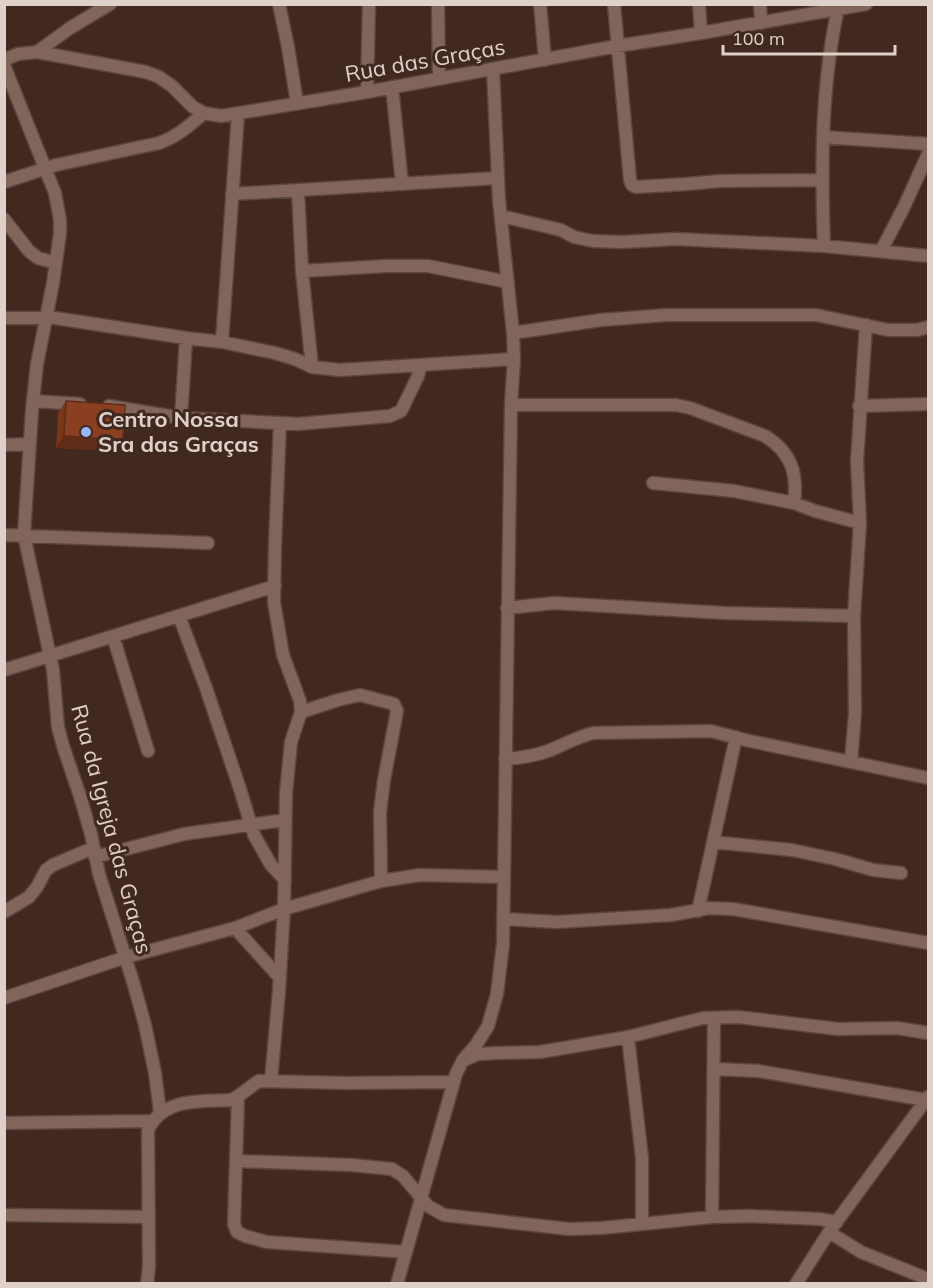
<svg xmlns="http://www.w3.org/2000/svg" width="933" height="1288" font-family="Mulish,sans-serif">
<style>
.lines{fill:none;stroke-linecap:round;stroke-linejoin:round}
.minor-casing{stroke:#5b463f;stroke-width:15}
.minor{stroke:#81655b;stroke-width:12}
.wall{fill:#78361c}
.shaded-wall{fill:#612c17}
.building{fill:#8b3f21;stroke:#612c17;stroke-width:1.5}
.poi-dot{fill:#98b5fd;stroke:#412920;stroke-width:2}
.labels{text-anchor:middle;stroke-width:6;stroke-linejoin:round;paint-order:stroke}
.street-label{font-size:22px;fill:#e0d0ca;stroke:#412920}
.poi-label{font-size:22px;font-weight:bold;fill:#e0d0ca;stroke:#412920;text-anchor:start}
</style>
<rect width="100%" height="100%" fill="#412920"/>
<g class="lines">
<!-- minor casing -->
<g class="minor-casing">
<path id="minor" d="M279,4L288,47L297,103
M438,4L439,79
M540,4L545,60
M614,4L630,180L632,185L636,187L687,184L720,181L822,180
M699,4L701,33
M760,4L761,23
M37,52L70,28L110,4
M4,60L18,54L37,52L146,72L159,77L172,86L193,107L204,113L221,116L367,92L617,46L701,33L866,4
M4,65L55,193L60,220V233L53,283L37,364L32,410L24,535L53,670L58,727L63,746L80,796L91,834L99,874L134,985L145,1025L155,1073L160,1112
M392,87L402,184
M367,92L369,4
M823,137L928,144
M4,182L56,165L159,143C177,137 190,125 204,113
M298,190L302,271L312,367
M232,194L498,178
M501,216L561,230L574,237L593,241L622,242L676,239L824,246L928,256
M4,219L29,251L38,258L56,263
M824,246C821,165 821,83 839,4
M881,251L904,207L928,154
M302,271L386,266H428L508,282
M4,318H55L186,338L222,342L275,353L295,359L312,367L340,370L514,359
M513,333L601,320L667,315H816L888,330H917L928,327
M222,342L238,114
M33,401L80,404
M511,405H676L690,408L765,436C791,452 798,473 794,503
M109,406L181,418L298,424L390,416L401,411L403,407L418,376L421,365
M859,406L928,404
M181,418L186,338
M4,445L30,444
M653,483L734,491L794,503L815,511L860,523
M4,535L208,543
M507,608L554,603L725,613L854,616
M179,616L205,685L240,789L254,835L271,865L285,880
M113,636L148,751
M4,670L275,586
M301,712L338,700L360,695L394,704L397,711L384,780L380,812L381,881
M505,759C520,758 534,756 548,751C563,745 577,737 593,733L711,731L745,740L928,778
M851,762L855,713L854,616L860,523L857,461L866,325
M713,842L792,850L835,859L873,870L901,873
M95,857L184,834L285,820
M698,911L736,737
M4,912L29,897L37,887L46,870L53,865L93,848
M503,919L557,922L671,915L709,908L733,909L928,943
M235,928L280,978
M4,998L126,957L235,928L284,909L381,881L420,875L504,877
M628,1037L642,1158V1223
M464,1060L478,1054L497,1053L540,1052L564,1048L628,1037L703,1018L738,1017L838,1029L897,1028L928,1033
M714,1069L759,1071L926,1100
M271,1081L279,991L284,909L286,793L291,742L301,712L300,701L283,655L274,602L275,545L280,423
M238,1097L234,1224L237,1232L245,1236L267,1242L406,1252
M4,1123L152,1121
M236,1161L352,1165L392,1169L403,1176L428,1206L444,1215L569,1229L602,1228L712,1217L749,1216L819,1219L837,1222
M4,1215L148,1217
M712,1217L714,1018
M829,1232L861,1252L928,1279
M147,1284L149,1267L148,1130C163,1097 201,1102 231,1100C242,1095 249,1087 259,1081L346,1083L454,1082
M397,1284L456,1074L463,1060L476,1045L488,1026L497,994L503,944L511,405L514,359L513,333L499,200L493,69
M796,1284L829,1232L928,1097"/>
</g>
<!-- minor -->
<use href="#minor" class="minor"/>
</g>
<!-- wall -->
<path class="wall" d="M66,401L115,451L56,448L58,413Z"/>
<!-- shaded-wall -->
<path class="shaded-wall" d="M64,436L123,440L115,451L56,448Z"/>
<!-- building -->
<path class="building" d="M66,401L125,405L123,440L64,436Z"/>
<!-- markers -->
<circle class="poi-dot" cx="86" cy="432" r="6"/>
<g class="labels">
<!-- street labels -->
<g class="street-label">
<text transform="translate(425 60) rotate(-10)" y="8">Rua das Graças</text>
<text transform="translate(112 829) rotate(75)" y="8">Rua da Igreja das Graças</text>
</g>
<!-- poi labels -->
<g class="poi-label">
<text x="98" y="427">Centro Nossa<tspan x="98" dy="25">Sra das Graças</tspan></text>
</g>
</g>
<!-- border -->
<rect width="933" height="1288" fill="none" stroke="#e0d0ca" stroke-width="12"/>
<!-- scale -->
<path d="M723 45v9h172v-9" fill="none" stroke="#e0d0ca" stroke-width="3"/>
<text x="732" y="45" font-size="18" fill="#e0d0ca" stroke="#412920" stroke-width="4.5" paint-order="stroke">100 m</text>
</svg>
